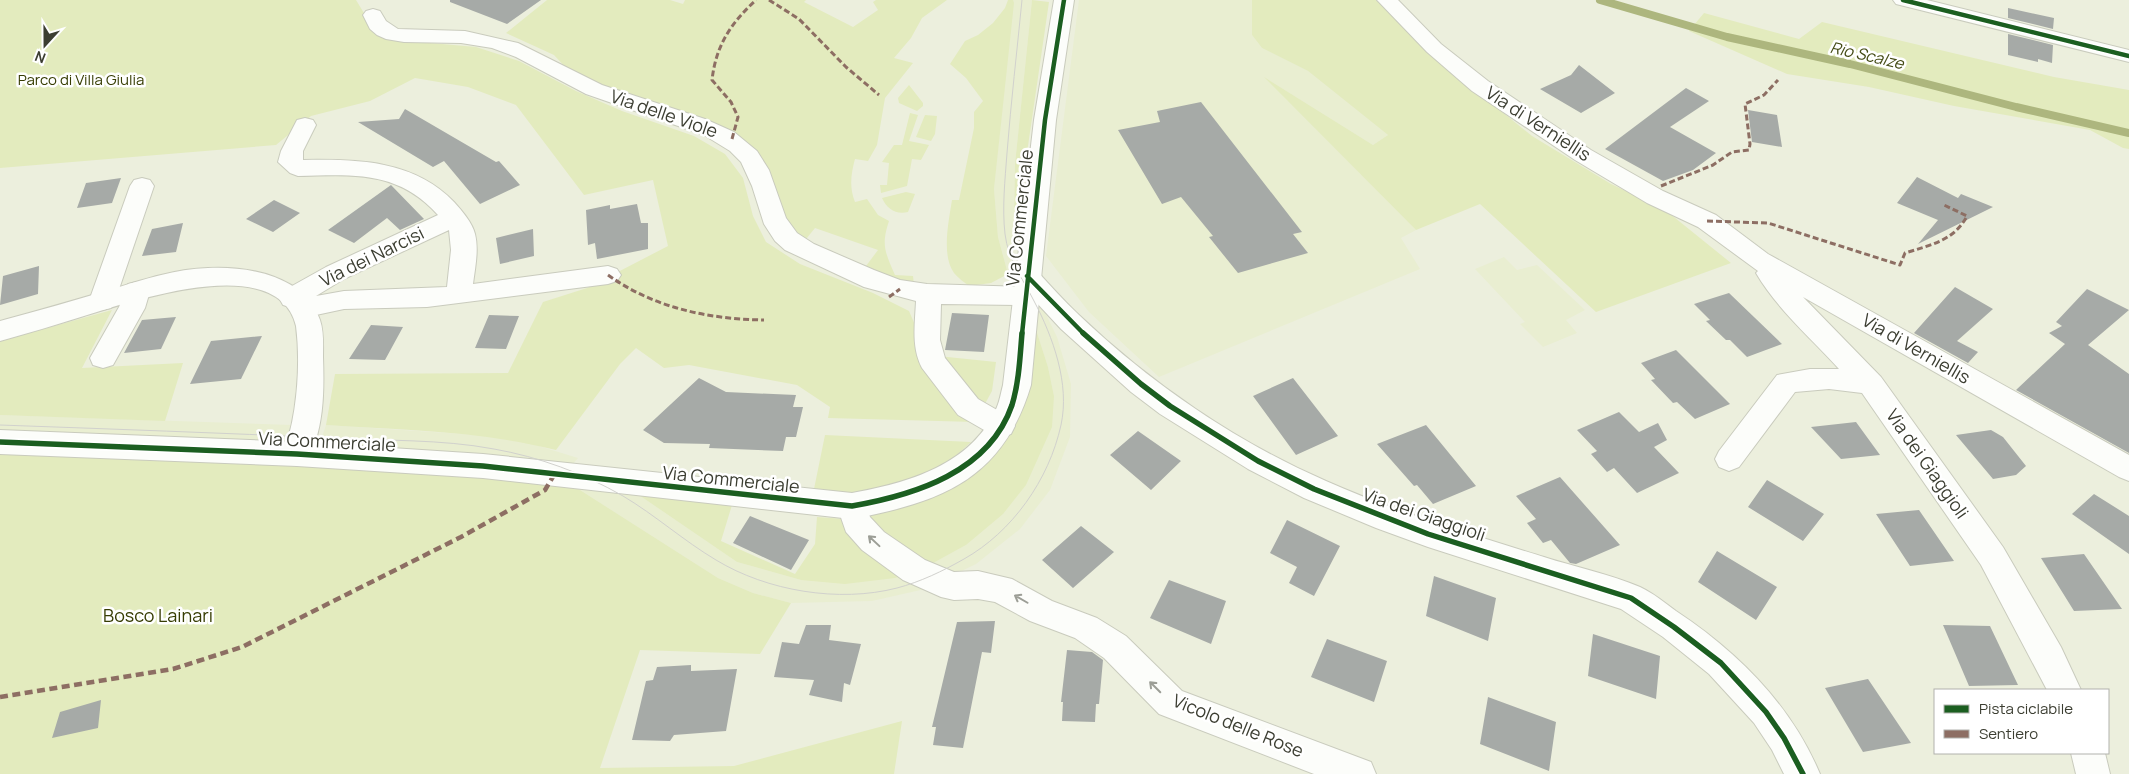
<svg xmlns="http://www.w3.org/2000/svg" width="2129" height="774" font-family="Manrope,sans-serif">
<style>
.built{fill:#e9eed1}
.green{fill:#e3ebbe}
.lines{fill:none;stroke-linecap:round;stroke-linejoin:round}
.stream{stroke:#adb67e;stroke-width:8}
.building{fill:#a6aaa7}
.minor-casing{stroke:#c9cbbd;stroke-width:2}
.secondary-casing{stroke:#c9cbbd;stroke-width:2}
.minor{fill:#fcfdfa;fill-rule:evenodd}
.secondary{fill:#fcfdfa;fill-rule:evenodd}
.tram{stroke:#d1d1cd;stroke-width:1}
.quiet-far1{stroke:#8d6e63;stroke-width:3;stroke-dasharray:6 3;stroke-linecap:butt}
.quiet{stroke:#8d6e63;stroke-width:4.5;stroke-dasharray:8 4.5;stroke-linecap:butt}
.cycleway-far1-casing{stroke:#fff;stroke-width:7}
.cycleway-casing{stroke:#fff;stroke-width:9}
.cycleway-far1{stroke:#1b5e20;stroke-width:4.5}
.cycleway{stroke:#1b5e20;stroke-width:5.5}
.oneway{stroke:#9c9e96}
.labels{text-anchor:middle;stroke-width:5;stroke-linejoin:round;paint-order:stroke}
.far-park-label{font-size:15px;fill:#373d03;stroke:#fff}
.far-water-label{font-size:16px;font-style:italic;fill:#444b15;stroke:#fff}
.street-label{font-size:18px;fill:#3c3e32;stroke:#fff}
.park-label{font-size:18px;fill:#373d03;stroke:#fff}
</style>
<rect width="100%" height="100%" fill="#ecefdd"/>
<!-- built -->
<path class="built" d="M1013,0H1032L1015,164L1014,219L1016,228L1008,274L998,237L994,189Z
M1079,0H1252V35L1262,48L1308,71L1388,135L1373,145L1267,79L1416,230L1401,238L1420,269L1159,377L1089,312L1046,256Z
M1504,257L1517,270L1537,265L1585,310L1566,320L1577,333L1543,347L1520,324L1525,322L1475,269Z
M1036,294L1057,337L1071,384L1070,437L1050,490L1020,529L976,564L949,577L926,567L966,545L1054,396L1048,367L1032,317Z
M0,415L292,425L284,444L0,434Z
M326,425L478,435L529,443L578,458L571,466L319,446Z
M569,483L633,491L737,562L801,580L904,575L925,589L872,601L791,603L753,593L718,578Z"/>
<!-- green -->
<path class="green" d="M0,0H356L378,36L408,41L476,47L519,61L576,91L622,111L694,136L725,154L743,178L753,216L766,242L800,264L873,293L909,311L928,355L996,362L992,391L975,422L828,418L830,407L797,385L689,365L664,368L636,348L620,364L556,450C481,431 404,430 326,425L335,374L508,373L543,302L587,288L668,246L653,180L584,195L516,105L468,87L415,78L370,101L311,116L276,145L0,168Z
M547,0H670L683,4L685,0H806L804,2L853,27L878,10L873,2L876,0H947L922,18L911,38L894,58L913,63L885,98L877,145L868,161L855,159C851,174 849,187 855,202L867,199L878,215L889,221C881,245 885,252 895,275L913,276L914,285L863,270L878,250L815,228L802,244L790,236L752,151L568,70L554,55L506,33Z
M1008,0H1013L1014,3L994,189L998,237L1008,274L991,283L969,286C964,282 958,278 954,273C941,255 949,220 952,200H959L974,128V112L983,101L966,78L950,64L965,41L978,35L993,23L1005,8Z
M1032,0L1049,2L1016,228L1014,219L1015,164Z
M1252,0H1376L1427,51L1532,136L1611,184L1664,209L1731,263L1596,312L1480,204L1416,230L1264,77L1373,145L1388,135L1308,71L1262,48L1252,35Z
M1704,13L1799,39L1822,22L2054,77L2129,90V149L2123,148L2090,130L1954,106L1869,87L1787,74L1689,31Z
M909,85L923,103V106L917,111L899,103L898,98Z
M910,113L918,115L909,141L929,145L921,160L912,159L907,186L881,193L880,185H887L889,163L882,162L894,145H902Z
M925,115L937,116L935,134L931,141L916,137Z
M906,192L915,194L908,212C896,215 887,209 882,198Z
M112,310L82,368L183,363L165,421L0,415V341Z
M1032,317L1048,367L1054,396L1052,427L1026,485L1003,514L966,545L926,567L880,537L866,513L1000,446Z
M825,435L971,442L949,462L929,474L892,486L848,493L814,489Z
M0,454L272,464L569,483L718,578L753,593L791,603L760,654L640,650L600,768L734,766L902,721L894,774H0Z
M633,491L732,505L721,541L795,574L815,544L817,517L845,519L904,575L895,578L845,584L801,580L737,562Z"/>
<g class="lines">
<!-- stream -->
<path class="stream" d="M1600,0L1727,37L1850,64L2016,107L2129,133"/>
</g>
<!-- building -->
<path class="building" d="M450,0H541L507,24L450,2Z
M2008,8L2054,18L2053,29L2008,18Z
M2008,34L2053,45L2052,63L2038,59V62L2008,55Z
M1579,65L1615,93L1581,113L1540,89L1571,75Z
M1686,88L1709,101L1670,127L1716,153L1693,170L1663,181L1605,149Z
M1201,102L1302,232L1293,234L1308,253L1238,273L1209,237L1213,236L1181,197L1162,204L1118,130L1160,122L1157,111Z
M405,109L496,162L499,161L520,185L480,204L444,161L433,167L358,122L399,119Z
M1748,110L1777,115L1782,147L1752,142Z
M1917,177L1958,198L1961,194L1993,207L1918,244L1938,220L1897,203Z
M121,178L112,203L77,208L86,183Z
M391,185L424,219L400,230L387,218L354,243L328,230Z
M274,200L300,213L273,232L246,219Z
M637,204L641,223H648V249L597,259L595,243L588,245L586,210L610,205V209Z
M183,223L176,252L142,256L152,229Z
M533,229L534,256L500,264L496,238Z
M39,266L38,294L0,305L3,276Z
M1955,287L1993,309L1957,341L1978,352L1968,363L1914,333Z
M2087,289L2129,310L2088,345L2129,374V453L2016,390L2065,344L2049,333L2062,326L2056,322Z
M1729,293L1782,344L1747,357L1730,340H1726L1706,321L1710,320L1694,304Z
M952,313L989,315L984,352L945,350Z
M489,315L519,316L506,349L475,348Z
M176,317L161,349L124,353L142,320Z
M371,325L403,327L385,360L349,359Z
M262,336L241,379L190,384L211,341Z
M1676,350L1730,404L1695,419L1677,402L1673,403L1651,380L1655,379L1641,363Z
M699,378L726,392L796,395L793,407H803L796,437H786L783,451L709,448L710,444L664,443L643,430Z
M1293,378L1338,436L1296,455L1253,396Z
M1619,412L1639,432L1658,423L1667,440L1654,447L1679,473L1637,493L1614,468L1607,472L1591,454L1597,451L1577,430Z
M1856,422L1880,455L1841,459L1811,427Z
M1426,425L1476,486L1433,504L1417,485L1414,486L1377,444Z
M1991,430L2003,437L2026,466L2016,475L1993,479L1956,435Z
M1138,431L1181,461L1151,490L1110,455Z
M1560,477L1620,545L1576,564L1570,563L1551,540L1543,543L1527,523L1536,519L1516,496Z
M1767,480L1824,514L1803,541L1748,507Z
M2094,494L2129,516V554L2072,514Z
M1919,510L1954,561L1910,566L1876,514Z
M750,516L809,540L791,570L733,543Z
M1287,520L1340,546L1314,596L1289,583L1297,567L1270,553Z
M1081,526L1114,552L1073,588L1042,560Z
M1717,551L1777,587L1756,620L1698,582Z
M2084,554L2122,609L2074,611L2041,558Z
M1434,576L1496,598L1488,641L1426,616Z
M1169,580L1226,601L1211,644L1150,618Z
M995,621L991,653L982,652L963,748L933,745L936,727H932L957,622Z
M806,625H831L829,640L861,644L850,685L844,683L842,702L809,695L814,680L774,677L782,642L799,644Z
M1943,625L1990,626L2018,685L1969,686Z
M1593,634L1660,656L1656,699L1588,676Z
M1327,639L1387,661L1374,702L1311,677Z
M1067,650L1092,652L1103,660L1099,704H1096L1095,722L1062,721L1063,702H1061Z
M691,665V671L737,669L726,731L674,735L670,741L632,740L646,681L653,680L657,667Z
M1868,679L1911,743L1863,752L1825,688Z
M1488,697L1556,722L1549,771L1480,744Z
M101,700L98,728L52,738L60,712Z"/>
<g class="lines">
<!-- minor casing -->
<g class="minor-casing">
<path id="minor" d="M1377,0H1398L1441,44L1488,81L1591,150L1663,191L1716,215L1768,254L2129,455V481L2119,477L1803,297L1881,377L2003,547L2061,647L2081,690H2047L1981,565L1862,393L1829,389L1795,392L1739,467L1729,471L1719,467L1715,459L1719,451L1777,375L1810,369H1839C1811,338 1777,309 1756,273L1758,271L1698,227L1647,203L1575,160L1472,91L1427,52Z
M373,9L380,11L386,21L398,29L465,31L518,43L602,85L705,119L734,132L757,151L769,170L786,218L797,233L814,244L874,270L900,280L927,284L1022,287L1014,276L1018,270L1027,267L1036,270C1050,285 1064,301 1079,315C1149,382 1236,442 1326,481C1396,512 1470,534 1544,557C1575,567 1610,574 1640,587C1653,593 1665,603 1676,611C1738,652 1791,705 1820,774H1784L1772,750L1754,723L1709,674L1663,637L1621,609L1428,547L1376,528L1304,498L1248,469L1160,414L1131,392L1061,329L1035,301L1025,305L941,304L940,340L945,358L978,399L1011,418L1015,426L1011,434L1001,437L991,434L958,415L922,368C911,347 915,324 916,301L864,287L785,250L775,241L764,224L752,186L741,162L730,151L704,135L586,94L516,57L492,48L461,43L404,42L386,39L377,35L370,29L363,15L366,11Z
M305,118L313,120L316,125L303,151V160C357,159 414,160 454,202C462,211 472,222 475,234C479,250 475,268 473,284L608,266L617,269L621,275L617,281L608,284L427,307L344,309L302,318L293,315L290,307L283,305L279,298L283,291L326,267L438,215C397,170 354,175 298,176L290,173L278,162L281,151L297,120ZM449,230L451,250L447,287L344,291L316,296L344,279Z
M142,178L150,180L154,186L115,301L111,308L102,310L93,308L89,301L130,186L134,180Z
M137,282L146,284L150,291L145,308L113,365L103,368L93,365L90,358L119,307L128,284Z
M0,430L297,442L307,446L311,454L307,462L297,466L0,454Z
M852,493L863,497L870,517L884,532L925,560L954,572L978,571L1012,579L1052,601L1097,618L1126,636L1182,691L1371,762L1376,774H1314L1159,714L1104,658L1075,638L1030,621L995,602L978,599L954,600L941,597L903,580L862,550L846,532L837,506L841,497Z
M2071,753H2105L2110,774H2076Z"/>
</g>
<!-- secondary casing -->
<g class="secondary-casing">
<path id="secondary" d="M1054,0H1074L1056,120L1031,385C1003,479 942,502 852,519L483,478L297,466L287,462L283,454C297,418 301,365 296,326C278,250 131,302 84,316C56,325 28,333 0,341V321C38,311 75,300 113,289C144,279 176,269 208,268C249,266 305,276 320,320C324,332 323,345 323,357C324,386 324,415 315,443L483,454L852,493C908,483 972,465 997,407C1000,400 1001,392 1003,385L1034,120Z
M1893,0H1927L2129,50V62L1896,4Z"/>
</g>
<!-- minor -->
<use href="#minor" class="minor"/>
<!-- secondary -->
<use href="#secondary" class="secondary"/>
<!-- tram -->
<path class="tram" d="M0,425C111,429 222,433 332,438C385,441 441,439 494,449C539,457 583,473 623,496C655,515 684,541 716,560C767,591 839,603 897,588C920,582 943,571 964,559C1012,532 1049,480 1061,425C1070,384 1053,337 1034,301C1023,279 1008,260 1005,234C1002,208 1005,180 1007,153C1011,102 1017,51 1022,0"/>
<!-- quiet-far1 -->
<path class="quiet-far1" d="M769,0L799,19L846,67L879,95
M732,139L738,117L731,102L712,80C716,45 731,23 756,0
M1661,186L1713,165L1732,152L1749,150L1750,144L1745,104L1764,95L1778,80
M1707,221L1768,223L1900,265L1905,253C1930,245 1954,241 1967,216L1944,205
M608,275C654,308 708,319 764,320
M889,297L900,289"/>
<!-- quiet -->
<path class="quiet" d="M0,697L173,669L242,647L461,537L545,490L554,475"/>
<!-- cycleway-far1 casing -->
<g class="cycleway-far1-casing">
<path id="cycleway-far1" d="M1903,0L2129,56
M1027,276L1084,334
M1022,334L1045,120L1064,0"/>
</g>
<!-- cycleway casing -->
<g class="cycleway-casing">
<path id="cycleway" d="M1083,333L1141,384L1170,406L1258,461L1314,489L1428,534L1631,598L1674,627L1721,663L1766,712L1784,738L1803,774
M0,442L297,454L483,466L852,506C915,495 989,472 1012,405C1019,382 1020,357 1022,333"/>
</g>
<!-- cycleway-far1 -->
<use href="#cycleway-far1" class="cycleway-far1"/>
<!-- cycleway -->
<use href="#cycleway" class="cycleway"/>
</g>
<!-- one-way arrows -->
<defs><path id="oneway-shaft" d="M-6 0H5M1.5-3L5.5 0L1.5 3" fill="none" stroke-width="1.6" stroke-linecap="round" stroke-linejoin="round" transform="scale(1.25)"/></defs>
<g class="oneway">
<use href="#oneway-shaft" transform="translate(874 541) rotate(-137)"/>
<use href="#oneway-shaft" transform="translate(1021 599) rotate(-150)"/>
<use href="#oneway-shaft" transform="translate(1155 687) rotate(-135)"/>
</g>
<g class="labels">
<!-- far-park labels -->
<g class="far-park-label">
<text x="81" y="85">Parco di Villa Giulia</text>
</g>
<!-- far-water labels -->
<g class="far-water-label">
<text transform="translate(1867 55) rotate(13)" y="6">Rio Scalze</text>
</g>
<!-- street labels -->
<g class="street-label">
<text transform="translate(664 114) rotate(19)" y="6">Via delle Viole</text>
<text transform="translate(1538 124) rotate(33)" y="6">Via di Verniellis</text>
<text transform="translate(1020 218) rotate(-84)" y="6">Via Commerciale</text>
<text transform="translate(372 257) rotate(-26)" y="6">Via dei Narcisi</text>
<text transform="translate(1916 349) rotate(30)" y="6">Via di Verniellis</text>
<text transform="translate(327 442) rotate(3)" y="6">Via Commerciale</text>
<text transform="translate(1927 464) rotate(55)" y="6">Via dei Giaggioli</text>
<text transform="translate(731 480) rotate(6)" y="6">Via Commerciale</text>
<text transform="translate(1424 515) rotate(19)" y="6">Via dei Giaggioli</text>
<text transform="translate(1238 726) rotate(22)" y="6">Vicolo delle Rose</text>
</g>
<!-- park labels -->
<g class="park-label">
<text x="158" y="622">Bosco Lainari</text>
</g>
</g>
<!-- legend -->
<rect x="1934" y="689" width="175" height="65" fill="#ffffff" stroke="#b1b2ad"/>
<rect x="1944" y="705" width="25" height="8" fill="#1b5e20" stroke="#b1b2ad"/>
<text x="1979" y="714" font-size="15" fill="#3c3e32">Pista ciclabile</text>
<rect x="1944" y="730" width="25" height="8" fill="#8d6e63" stroke="#b1b2ad"/>
<text x="1979" y="739" font-size="15" fill="#3c3e32">Sentiero</text>
<!-- north arrow -->
<g transform="translate(45 45) rotate(201)" stroke="#ffffff" stroke-width="4" paint-order="stroke">
<path d="M0-4L9 19L0 12L-9 19Z" fill="#3c3e32"/>
<text y="-8" font-size="14" font-weight="bold" text-anchor="middle" fill="#3c3e32">N</text>
</g>
</svg>
